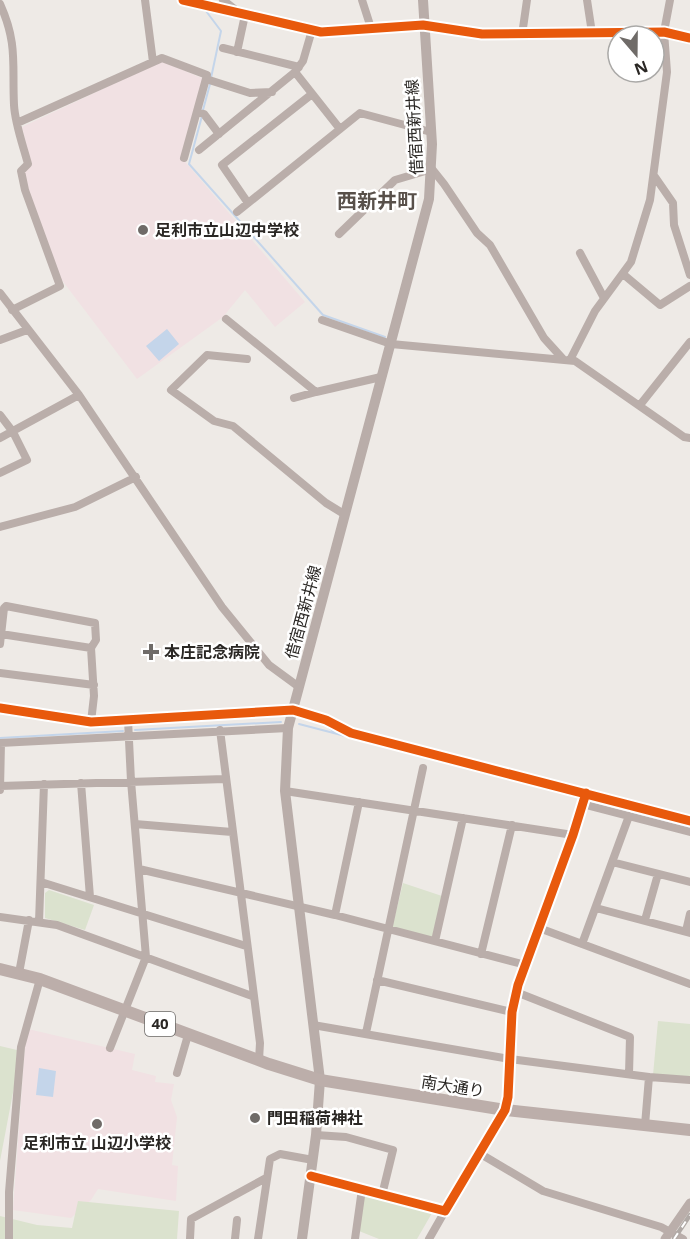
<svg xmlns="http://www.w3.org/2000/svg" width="690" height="1239" font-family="'Noto Sans','Noto Sans JP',sans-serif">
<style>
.education{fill:#f1e1e3}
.green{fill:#dbe2ce}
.water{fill:#c4d5ea}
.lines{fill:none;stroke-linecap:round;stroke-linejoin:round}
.stream{stroke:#c4d5ea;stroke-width:2}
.minor{stroke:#baaeaa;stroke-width:8}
.tertiary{stroke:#baaeaa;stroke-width:9}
.secondary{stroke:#b9ada9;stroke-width:10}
.primary{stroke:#bcaeaa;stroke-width:12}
.rail-casing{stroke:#b0a9a5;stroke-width:4.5}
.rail{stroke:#fff;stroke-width:2;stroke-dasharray:7;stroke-linecap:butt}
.cycleway-casing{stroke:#fff;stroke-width:13}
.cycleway{stroke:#e8590c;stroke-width:9}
.poi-dot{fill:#6f6b68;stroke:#fff;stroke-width:2}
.labels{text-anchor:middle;stroke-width:5;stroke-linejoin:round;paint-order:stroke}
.shield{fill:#fff;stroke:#6a6866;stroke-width:1.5}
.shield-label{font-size:15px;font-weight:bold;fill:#2a2724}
.street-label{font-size:16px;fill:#2a2724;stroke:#fff}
.poi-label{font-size:16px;font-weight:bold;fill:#2a2724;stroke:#fff;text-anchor:start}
.quarter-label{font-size:20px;font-weight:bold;fill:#58504a;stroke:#fff}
</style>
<rect width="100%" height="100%" fill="#eeeae6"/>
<!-- education -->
<path class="education" d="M162,61L204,79L182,158L305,302L275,327L245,290L223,317L137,379L58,275L26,184L24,172L31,164L22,127Z
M28,1029L135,1054L132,1070L156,1076L155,1082L174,1084L171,1100L177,1117L172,1165L178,1166L176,1201L98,1189L91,1200L71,1218L13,1210L25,1045Z"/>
<!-- green -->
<path class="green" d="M403,883L442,896L432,938L392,928Z
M49,890L94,905L85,930L45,918V893Z
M658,1021L690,1024V1078L653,1075Z
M0,1046L17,1050L15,1082L0,1161Z
M366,1196L432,1213L417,1239H379L359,1231L363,1199Z
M78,1201L179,1211L177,1239H0V1216L37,1225L72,1228Z"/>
<!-- water -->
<path class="water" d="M167,329L179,344L159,361L146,346Z
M39,1068L56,1071L53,1097L36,1095Z"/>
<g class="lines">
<!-- stream -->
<path class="stream" d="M206,11L221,31L211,78
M203,110L210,84
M202,116L189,164L323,315L385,337
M299,717L313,720
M135,723L235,717
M324,723L335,733
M299,724L576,796
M135,730L281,722
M0,738L123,731
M591,800L690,827"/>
<!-- minor -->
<path class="minor" d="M145,0L153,62
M183,0L321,32L423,25L482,34L664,32L690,38
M223,0L237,11
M362,0L371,28
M587,0L592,33
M0,4C18,44 12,64 14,105C15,124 23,145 28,164L21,171L25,190L60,286L12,310
M522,35L527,0
M223,48L299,67
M237,52L245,15
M295,72L340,129
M206,79L250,93L272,92
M197,112L204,114L219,134
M17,123L162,58L207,75L184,158
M199,150L295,72L303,61L312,30
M655,177L673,203L674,225L690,275
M248,203L222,165L312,94
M237,212L360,113L431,132
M339,234L395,180L432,169L444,184L477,233L490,245L544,338L563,359
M580,253L604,298
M623,274L660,305L690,286
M0,293L79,395L222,607L269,665L299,687
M226,319L316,392L381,377
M322,320L391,344L575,361L684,437L690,438
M0,340L27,330
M247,359L207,355L171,390L214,421L233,426L326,503L344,514
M570,360L595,311L631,262L650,200L667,72L664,32L670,0
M294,398L316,392
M640,405L690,342
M0,415L13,432L27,460L0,473
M0,438L79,395
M0,527L75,507L136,477
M1,634L91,648
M0,644L4,608L6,606L95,623L96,640L91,648L94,696L91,722
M0,673L94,685
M0,708L91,722L293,710L326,720L351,733L690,821
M220,730L260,1043L259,1060
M0,743L288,728
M81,783L90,897
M0,786L225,779
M0,790L1,743
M285,791L573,835
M582,804L690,832
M135,824L232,832
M612,862L690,882
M139,869L335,915L526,965
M41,882L246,946
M596,908L690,933
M335,915L359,802
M0,917L57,925L252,996
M645,920L658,874
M39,922L44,784
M539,928L690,984
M686,931L690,914
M435,941L463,818
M582,944L629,816
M481,954L512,825
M19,973L29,920
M377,980L512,1012
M516,992L630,1037L629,1074
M313,1025L510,1059L649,1077
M366,1033L423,768
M110,1048L146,957L131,781L128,720
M177,1073L188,1035
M645,1125L649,1077L690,1080
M316,1135L346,1137L393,1150L382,1195
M479,1153L543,1191L661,1227L683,1239
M311,1176L445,1211L505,1110
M9,1239V1192L21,1047L40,979
M190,1239L191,1219L266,1178
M235,1239L237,1220
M258,1239L270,1159L280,1154L313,1160
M355,1239L362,1189
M429,1239L445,1211"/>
<!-- tertiary -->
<path class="tertiary" d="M505,1110L508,1097L512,1012L518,985L573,835L586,793
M665,1239L690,1203"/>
<!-- secondary -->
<path class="secondary" d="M302,1239L316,1135L320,1080L285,791L288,728L299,687L429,199L432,144L423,0"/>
<!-- primary -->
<path class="primary" d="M0,969L40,979L269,1064L320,1080L505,1110L690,1130"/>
<!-- rail casing -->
<g class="rail-casing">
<path id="rail" d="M674,1239L690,1215"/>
</g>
<!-- rail -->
<use href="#rail" class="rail"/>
<!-- cycleway casing -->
<g class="cycleway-casing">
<path id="cycleway" d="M183,0L321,32L423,25L482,34L664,32L690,38
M0,708L91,722L293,710L326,720L351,733L690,821
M311,1176L445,1211L505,1110L508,1097L512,1012L518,985L573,835L586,793"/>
</g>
<!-- cycleway -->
<use href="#cycleway" class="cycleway"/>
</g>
<!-- markers -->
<g class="poi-dot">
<circle cx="143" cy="230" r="6"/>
<path d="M148 643h6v6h6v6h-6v6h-6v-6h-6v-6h6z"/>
<circle cx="255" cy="1118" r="6"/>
<circle cx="97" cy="1124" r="6"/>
</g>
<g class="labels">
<!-- shield labels -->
<rect class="shield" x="145" y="1012" width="30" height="24" rx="4.5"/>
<g class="shield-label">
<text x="160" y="1029">40</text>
</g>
<!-- street labels -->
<g class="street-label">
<text transform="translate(414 127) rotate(-93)" y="6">借宿西新井線</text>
<text transform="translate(303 612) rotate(-75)" y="6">借宿西新井線</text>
<text transform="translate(453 1086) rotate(9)" y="6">南大通り</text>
</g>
<!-- poi labels -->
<g class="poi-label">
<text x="155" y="236">足利市立山辺中学校</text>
<text x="164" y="658">本庄記念病院</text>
<text x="267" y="1124">門田稲荷神社</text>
<text x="97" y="1149" text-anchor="middle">足利市立 山辺小学校</text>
</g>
<!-- quarter labels -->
<g class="quarter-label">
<text x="377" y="208">西新井町</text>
</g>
</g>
<!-- north arrow -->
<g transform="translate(636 54) rotate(160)"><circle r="28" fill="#ffffff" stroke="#aaa9a7" stroke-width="1.5"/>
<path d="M0-4.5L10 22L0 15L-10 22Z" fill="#6f6b68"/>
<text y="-9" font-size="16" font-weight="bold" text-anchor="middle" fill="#2a2724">N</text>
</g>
</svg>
